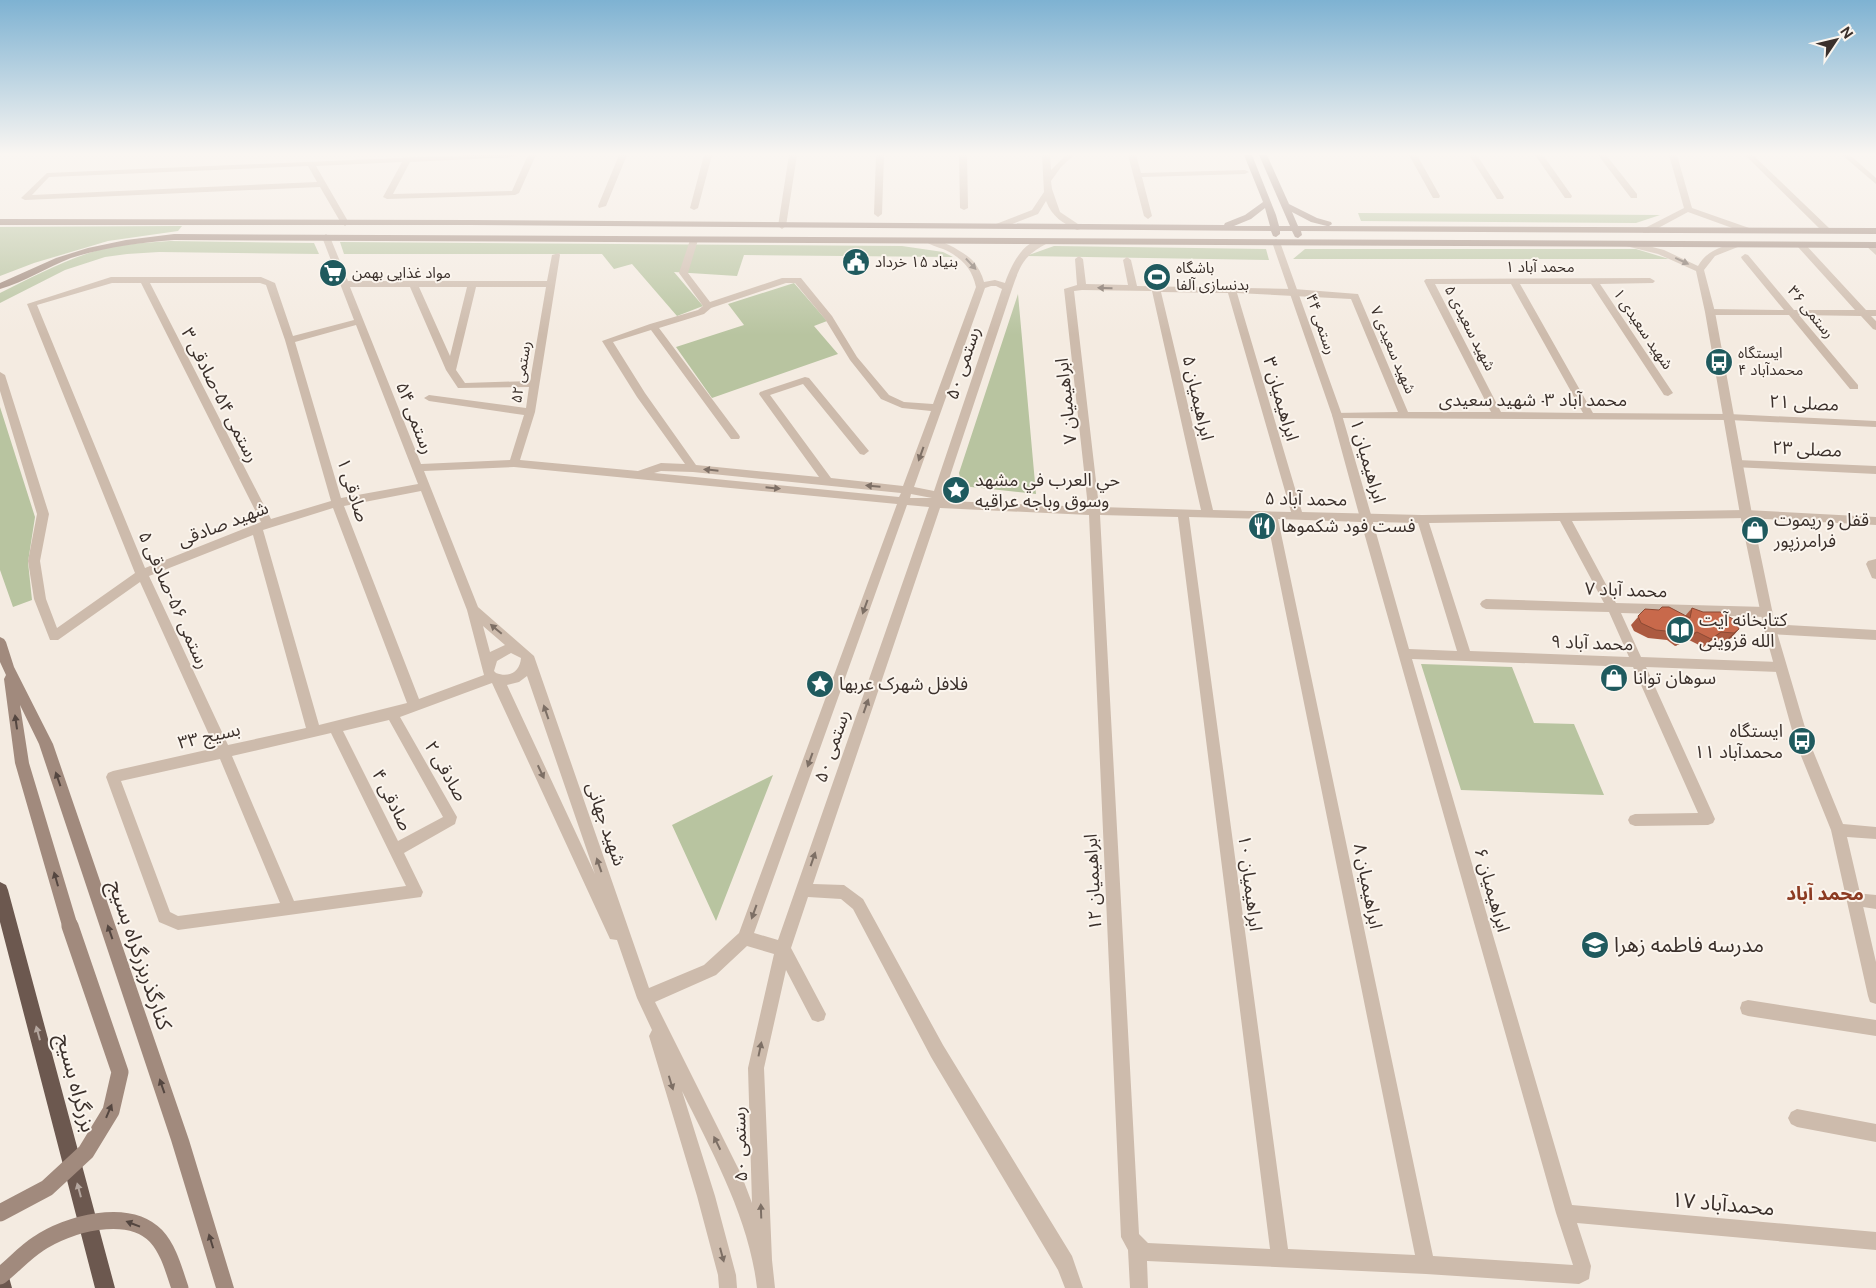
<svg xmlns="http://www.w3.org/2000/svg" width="1876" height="1288" font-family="'Public Sans','Noto Sans Arabic',sans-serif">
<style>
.green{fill:#b8c4a0}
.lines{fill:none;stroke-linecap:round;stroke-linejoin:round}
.minor{fill:#cdbbac;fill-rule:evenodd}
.tertiary{fill:#cdbbac;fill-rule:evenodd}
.secondary{fill:#a18a7d;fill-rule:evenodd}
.trunk{fill:#6c584f;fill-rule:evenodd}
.secondary-bridge{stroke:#a18a7d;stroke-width:17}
.wall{fill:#ac5a40}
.shaded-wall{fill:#8c4a34}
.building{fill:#c8694b;stroke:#8c4a34}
.oneway{fill:#7d6f65}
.oneway2{fill:#544640}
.oneway3{fill:#b4a69e}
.labels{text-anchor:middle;stroke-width:4;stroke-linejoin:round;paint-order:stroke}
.far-poi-label{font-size:15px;fill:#3b302b;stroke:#fbf5ee;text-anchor:start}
.far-street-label{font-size:15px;fill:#3b302b;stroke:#fbf5ee}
.street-label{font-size:18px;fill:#3b302b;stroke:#fbf5ee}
.poi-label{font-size:18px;fill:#3b302b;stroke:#fbf5ee;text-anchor:start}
.neighbourhood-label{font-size:19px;font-weight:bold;fill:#8c3b22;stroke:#fbf5ee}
.near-poi-label{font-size:21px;fill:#3b302b;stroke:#fbf5ee;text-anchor:start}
.near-street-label{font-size:21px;fill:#3b302b;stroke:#fbf5ee}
</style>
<rect width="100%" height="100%" fill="#f4ebe1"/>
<!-- green -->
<path class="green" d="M1358,213L1660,215L1636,223L1361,221Z
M182,226L178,231L108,241L34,263L0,276V227Z
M170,241L314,243L319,254L159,252L127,254L105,257L65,270L0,303V293C29,279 58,263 89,253C115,244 142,243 170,241Z
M340,242L902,246L943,252L953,257L744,255L737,276L674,272L703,306L677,316L632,264L614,269L602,254H344Z
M1054,246L1266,249L1269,260L1026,256Z
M1305,249H1636L1669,259H1293Z
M794,283L827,321L814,326L838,354L712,398L676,347L744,325L728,304Z
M1018,294L1036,494L962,486L959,473Z
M0,407L35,517L28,562L32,600L13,607L0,570Z
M1421,664L1512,667L1534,723L1574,724L1604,795L1461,790Z
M773,775L716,921L672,825Z"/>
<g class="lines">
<!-- minor -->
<path class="minor" d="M468,155H517L513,157L410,162L393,194L512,191L528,155H536L519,193L515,195L387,199L383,197L402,162L316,166L349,223L345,226L341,223L320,187L25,200L21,198L47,173ZM308,166L317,182L32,195L49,177Z
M619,155H627L606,206L599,208L598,206Z
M704,155H712L698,208L694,210L690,208Z
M789,155H797L786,226L782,229L778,226Z
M876,155H884L882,214L878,217L874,214Z
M959,155H967L968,208L964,210L960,208Z
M1042,155H1050L1051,170L1066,155H1074L1061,167L1051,181L1052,189L1060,212L1084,228L1077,230C1063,223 1052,217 1046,201L1038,214L1002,228H996V224L1032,210L1044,192Z
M1128,155H1136L1141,173L1245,170L1249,172L1245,174L1142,177L1152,216L1148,219L1144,216Z
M1409,155H1417L1440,196L1439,198H1433Z
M1469,155H1477L1504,197L1503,199H1497Z
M1535,155H1543L1572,196L1571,198H1565Z
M1598,155H1606L1637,194V198H1631Z
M1669,155H1677L1692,208L1752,229V233H1746L1688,212L1649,233H1643V229L1684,208Z
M1745,155H1753L1829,228V232H1823Z
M1842,155H1850L1876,178V184Z
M326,234L330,237L348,281H547L552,255L559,253L560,255L535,412L520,460L638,471L661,463L685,464L637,397L602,341L650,324L698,310L703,306L679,273L690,240L694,237L698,240L688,273L710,302L782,278H801L832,316L857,357L889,395L904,402L933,404L976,287C972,268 961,257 943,249C937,247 930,245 925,241C934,234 966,253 973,261C978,267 982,274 984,282L995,280L1005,283C1011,266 1024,237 1046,240V244C1023,256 1020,266 1012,289L944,494L948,496L949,501L1088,507L1064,289L1077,285L1075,259L1079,256L1083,259L1086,284L1128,285L1123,260L1127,257L1131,260L1137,286L1294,289L1358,294L1408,412H1491L1424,281L1426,279L1650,278L1655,281L1653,283L1600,284L1673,393L1668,396L1664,395L1591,284H1520L1593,413L1729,414L1876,421V427L1729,420L1337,418L1333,417L1332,415L1333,413L1398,412L1351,299L1237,293L1302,512L1422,515L1746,510L1876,517V525L1746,518L1572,521L1616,603L1766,607L1770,609L1772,612L1770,615L1766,617L1621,613L1641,657L1779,662L1783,663L1785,667L1783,671L1779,672L1646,667L1715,819L1713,823L1708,825L1635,826L1630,824L1628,820L1630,816L1635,814L1698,813L1633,667L1412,659L1572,1205L1876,1232V1250L1577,1223L1591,1266L1589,1279L1579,1284L1426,1274L1147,1261L1148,1288H1130L1128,1250L1121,1237L1089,515L940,508L813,884L844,885L863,899L943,1045L1072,1256L1083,1288H1065L1058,1270L931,1057L853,909L841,899L808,897L791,948L826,1014L824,1020L818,1022L812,1020L786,970L764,1068L772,1260L775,1288H757C749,1218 713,1154 682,1091L715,1196L736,1275L737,1288H719L718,1275L697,1196L649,1036L652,1030L637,998L617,940L610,939L492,683L400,717L457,817L455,824L404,853L423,892L421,897L178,930L159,922L106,777L108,773L113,771L215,748L140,582L58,640H50L34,599L28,561L37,514L0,391V372L5,375L49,514L40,561L46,599L57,628L135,573L27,304L111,277H261L275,283L293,336L354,320L322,237ZM112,283H141L261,522L145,568L37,305ZM150,283H260L266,285L285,340L331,501L271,519ZM786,283H795L825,319L850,360L881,399L902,408L931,411L903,486L831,478L770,395L803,384L860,454L864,455L869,451L809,378L805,377L760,392L759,394L819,477L696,465L645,393L613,342L651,330L731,439H739L740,437L739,435L659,328L704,314L711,308ZM1435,284H1511L1583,413L1501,412ZM991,286H996L1002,289L934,491L914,487L985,288ZM350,287H410L446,370L458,388L529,387L526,408L429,395L424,398L429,401L524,415L510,460L421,464ZM419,287H467L450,356ZM476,287H546L530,381L465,383L456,370ZM1082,290L1152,291L1201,510L1099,507L1074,291ZM1161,292L1228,293L1291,512L1213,510ZM356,325L418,484L341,498L295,342ZM514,467L897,504L739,933L704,965L649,988L534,656L478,607L424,471ZM661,471L693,472L901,493L899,497L654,473ZM421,491L467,610L484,675L419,699L344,506ZM911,494L932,498H910ZM907,505L929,507L778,940L754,933ZM333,508L407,703L319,725L263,530ZM1100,515L1178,517L1270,1249L1148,1243L1139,1234ZM1189,517L1267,519L1415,1255L1288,1249ZM1278,519L1361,522L1556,1213L1573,1265L1433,1256ZM1560,521L1604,603L1486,599L1482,601L1480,604L1482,607L1486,609L1609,612L1629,657L1470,651L1429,523ZM1373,522L1418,523L1457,651L1409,649ZM253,535L306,728L228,745L149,576ZM483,626L505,645L490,652ZM511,653L521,658C520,672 509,678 496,673L494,671L497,661ZM527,676L595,874L507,685L519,682ZM389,720L443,817L398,841L343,731ZM331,733L406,886L294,901L232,756ZM220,759L280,903L178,916L170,912L121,781ZM747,946L774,954L748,1068L752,1203L741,1174L655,1002L716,975Z
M1801,242L1804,243L1866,310H1876V316H1871L1876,321V330L1873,329L1861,316L1799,315L1858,385V389H1850L1789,315H1710L1705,312L1710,309L1784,310L1742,259L1741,257L1745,254L1748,255L1794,310H1855L1798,247L1797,245Z
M1869,242L1876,247V255L1865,245Z
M1737,460L1876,466V474L1733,467L1732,464L1733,461Z
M1876,559V579L1872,578L1866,564L1868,561Z
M1770,624L1876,630V640L1770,634L1766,632L1764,629L1766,626Z
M1855,893L1876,895V909L1850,905L1848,900L1850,895Z
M1748,1000L1876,1020V1036L1748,1016L1742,1014L1740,1008L1742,1002Z
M1797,1109L1876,1124V1142L1797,1127L1791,1124L1788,1118L1791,1112Z"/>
<!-- tertiary -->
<path class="tertiary" d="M1276,239L1280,242L1342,415L1372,518L1370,521H1362L1360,518L1332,415L1272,242Z
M1629,241L1664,250L1698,266C1708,249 1722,247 1739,242L1743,245L1715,256L1704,270L1715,312L1752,514L1776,629L1809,741L1843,824L1876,827V839L1847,837L1876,962V1004L1870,1002L1868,996L1831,830L1795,741L1764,629L1740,514L1705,312L1696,271L1658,254L1626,246V242Z"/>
<!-- secondary -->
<path class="secondary" d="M1244,155H1252L1276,215L1279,226H1290L1259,155H1267L1289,204L1317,218L1331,222L1332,224L1329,226L1876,228V234L1301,231L1302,235L1298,238L1295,237L1292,231H1280V234L1276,237L1273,236L1271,231L469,225H0V219L469,220L1224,225L1225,223L1245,215L1263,202ZM1265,208L1270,226H1234L1251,219ZM1292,212L1311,222L1327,226H1298Z
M174,234L1876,242V248L174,240C139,243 105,247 71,258C47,267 25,282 0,289V283L56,258L88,248L126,240Z
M0,637L4,639L6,642L14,667L53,744L189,1140L234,1288H216L171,1140L39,744L20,705L29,763L78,926L75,931L70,933L65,931L62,926L15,763L4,679L6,675L0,662Z"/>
<!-- trunk -->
<path class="trunk" d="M0,882L6,885L8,890L115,1288H95L0,922Z
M0,1267L7,1270L12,1288H0Z"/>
<!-- secondary-bridge -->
<path class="secondary-bridge" d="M0,1213L47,1188L86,1152L111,1111L120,1072L70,926
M0,1276C13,1266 24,1253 38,1244C67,1224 128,1207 156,1236C169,1250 174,1271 180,1288"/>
</g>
<!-- wall -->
<path class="wall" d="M1692,608L1739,629L1731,638L1725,641L1712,640L1703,647L1689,640L1675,646L1667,640L1648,638L1634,631L1631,625L1645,609L1685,616Z"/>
<!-- shaded-wall -->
<path class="shaded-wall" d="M1739,629L1731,638L1725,641L1734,633Z
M1697,632L1689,640L1675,646L1683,638Z
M1721,632L1712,640L1703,647L1711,639Z"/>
<!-- building -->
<path class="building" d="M1662,607H1669L1690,618L1692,608L1703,612H1720L1735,620L1739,629L1734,633L1721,632L1711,639L1697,632L1683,638L1675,632L1656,630L1641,623L1638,616L1645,609L1659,610Z"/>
<!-- one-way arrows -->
<defs><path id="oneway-solid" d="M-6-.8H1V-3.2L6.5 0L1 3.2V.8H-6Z" transform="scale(1.25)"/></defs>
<g class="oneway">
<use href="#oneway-solid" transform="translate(1682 261) rotate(25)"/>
<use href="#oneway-solid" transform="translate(971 264) rotate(47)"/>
<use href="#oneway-solid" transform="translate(1105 288) rotate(-179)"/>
<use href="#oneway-solid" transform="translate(921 454) rotate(110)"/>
<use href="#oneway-solid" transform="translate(711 470) rotate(-174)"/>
<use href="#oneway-solid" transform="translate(873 486) rotate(-175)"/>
<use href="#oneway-solid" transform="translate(773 488) rotate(6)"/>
<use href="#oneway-solid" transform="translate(865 607) rotate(110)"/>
<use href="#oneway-solid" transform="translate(496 629) rotate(-140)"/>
<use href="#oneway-solid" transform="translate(866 706) rotate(-71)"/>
<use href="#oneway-solid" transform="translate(546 712) rotate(-109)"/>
<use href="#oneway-solid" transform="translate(810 760) rotate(110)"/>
<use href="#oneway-solid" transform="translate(541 772) rotate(65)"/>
<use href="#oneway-solid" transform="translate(813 859) rotate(-71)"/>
<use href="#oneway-solid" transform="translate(599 865) rotate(-109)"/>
<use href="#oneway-solid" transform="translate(754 912) rotate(110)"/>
<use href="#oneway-solid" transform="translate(760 1049) rotate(-78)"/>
<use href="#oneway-solid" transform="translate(671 1083) rotate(73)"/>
<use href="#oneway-solid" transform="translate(717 1143) rotate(-116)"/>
<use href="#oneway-solid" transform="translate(761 1211) rotate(-92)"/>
<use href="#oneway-solid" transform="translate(722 1255) rotate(75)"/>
</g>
<g class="oneway2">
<use href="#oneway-solid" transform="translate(16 722) rotate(-98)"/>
<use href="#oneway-solid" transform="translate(58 779) rotate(-109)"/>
<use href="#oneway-solid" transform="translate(56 879) rotate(-106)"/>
<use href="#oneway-solid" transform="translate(110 932) rotate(-109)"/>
<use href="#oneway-solid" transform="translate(162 1086) rotate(-109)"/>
<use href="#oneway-solid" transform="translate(109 1111) rotate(-67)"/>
<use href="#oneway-solid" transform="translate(133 1224) rotate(-159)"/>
<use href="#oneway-solid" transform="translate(211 1241) rotate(-107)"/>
</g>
<g class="oneway3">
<use href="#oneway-solid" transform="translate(38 1033) rotate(-105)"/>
<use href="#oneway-solid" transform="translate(79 1190) rotate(-105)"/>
</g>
<!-- sky -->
<linearGradient id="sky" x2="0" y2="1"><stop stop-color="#7eb2d2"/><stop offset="0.46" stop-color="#faf6f2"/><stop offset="1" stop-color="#faf6f2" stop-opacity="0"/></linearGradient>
<rect width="1876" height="335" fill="url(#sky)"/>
<!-- icons -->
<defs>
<g id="civic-disc" transform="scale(1.4375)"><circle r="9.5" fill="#1f5a5e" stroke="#fbf5ee"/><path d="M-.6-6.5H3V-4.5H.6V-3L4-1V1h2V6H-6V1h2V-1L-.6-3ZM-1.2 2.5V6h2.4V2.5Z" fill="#fff"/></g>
<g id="supermarket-disc" transform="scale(1.4375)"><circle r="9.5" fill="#1f5a5e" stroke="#fbf5ee"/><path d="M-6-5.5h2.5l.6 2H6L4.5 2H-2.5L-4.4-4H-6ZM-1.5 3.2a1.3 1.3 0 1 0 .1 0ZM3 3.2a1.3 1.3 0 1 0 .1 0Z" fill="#fff"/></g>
<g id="stadium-disc" transform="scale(1.4375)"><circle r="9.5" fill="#1f5a5e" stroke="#fbf5ee"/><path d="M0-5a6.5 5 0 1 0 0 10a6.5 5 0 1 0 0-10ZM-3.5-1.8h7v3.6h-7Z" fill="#fff"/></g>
<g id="bus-disc" transform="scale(1.4375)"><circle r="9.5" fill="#1f5a5e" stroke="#fbf5ee"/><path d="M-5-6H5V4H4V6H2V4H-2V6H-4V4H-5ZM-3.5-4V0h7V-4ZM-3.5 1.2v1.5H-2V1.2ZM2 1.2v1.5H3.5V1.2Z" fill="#fff"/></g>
<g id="sight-disc" transform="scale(1.4375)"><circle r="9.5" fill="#1f5a5e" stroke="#fbf5ee"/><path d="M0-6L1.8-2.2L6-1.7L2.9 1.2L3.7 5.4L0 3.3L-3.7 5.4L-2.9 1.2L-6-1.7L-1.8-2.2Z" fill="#fff"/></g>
<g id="restaurant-disc" transform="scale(1.4375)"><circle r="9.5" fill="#1f5a5e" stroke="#fbf5ee"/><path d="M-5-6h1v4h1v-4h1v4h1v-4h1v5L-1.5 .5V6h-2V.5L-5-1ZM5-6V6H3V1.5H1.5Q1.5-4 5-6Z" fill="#fff"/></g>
<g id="shop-disc" transform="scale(1.4375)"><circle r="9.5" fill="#1f5a5e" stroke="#fbf5ee"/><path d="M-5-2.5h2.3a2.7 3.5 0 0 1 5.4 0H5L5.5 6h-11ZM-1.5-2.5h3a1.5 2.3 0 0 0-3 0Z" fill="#fff"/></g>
<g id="library-disc" transform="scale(1.4375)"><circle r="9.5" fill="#1f5a5e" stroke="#fbf5ee"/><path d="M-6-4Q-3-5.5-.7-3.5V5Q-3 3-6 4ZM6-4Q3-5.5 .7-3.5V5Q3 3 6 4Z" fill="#fff"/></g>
<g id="school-disc" transform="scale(1.4375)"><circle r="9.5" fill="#1f5a5e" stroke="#fbf5ee"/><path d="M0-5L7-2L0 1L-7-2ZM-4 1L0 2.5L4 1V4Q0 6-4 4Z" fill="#fff"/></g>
</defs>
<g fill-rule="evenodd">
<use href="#civic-disc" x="856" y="262"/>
<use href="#supermarket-disc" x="333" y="273"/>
<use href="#stadium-disc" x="1157" y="277"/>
<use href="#bus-disc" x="1719" y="362"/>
<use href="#sight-disc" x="956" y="490"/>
<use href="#restaurant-disc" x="1262" y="526"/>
<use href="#shop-disc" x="1755" y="530"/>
<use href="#library-disc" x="1680" y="630"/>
<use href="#shop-disc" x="1614" y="678"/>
<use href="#sight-disc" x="820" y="684"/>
<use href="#bus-disc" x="1802" y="741"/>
<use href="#school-disc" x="1595" y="945"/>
</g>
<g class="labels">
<!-- far-poi labels -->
<g class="far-poi-label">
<text x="875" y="267">بنیاد ۱۵ خرداد</text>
<text x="1176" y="273">باشگاه<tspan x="1176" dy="17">بدنسازی آلفا</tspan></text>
<text x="352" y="278">مواد غذایی بهمن</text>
<text x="1738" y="358">ایستگاه<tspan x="1738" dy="17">محمدآباد ۴</tspan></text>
</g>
<!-- far-street labels -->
<g class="far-street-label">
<text x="1540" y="272">محمد آباد ۱</text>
<text transform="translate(1811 312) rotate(50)" y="5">رستمی ۳۶</text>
<text transform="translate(1321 324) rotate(71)" y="5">رستمی ۴۴</text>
<text transform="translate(1470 328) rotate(63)" y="5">شهید سعیدی ۵</text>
<text transform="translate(1643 329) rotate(56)" y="5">شهید سعیدی ۱</text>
<text transform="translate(1393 350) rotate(67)" y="5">شهید سعیدی ۷</text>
<text transform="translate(521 372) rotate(-81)" y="5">رستمی ۵۲</text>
</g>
<!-- street labels -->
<g class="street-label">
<text transform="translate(963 363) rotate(-72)" y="6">رستمی ۵۰</text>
<text transform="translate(220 395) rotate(63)" y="6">رستمی ۵۴-صادقی ۳</text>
<text transform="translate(1198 398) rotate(77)" y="6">ابراهیمیان ۵</text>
<text transform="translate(1281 399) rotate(74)" y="6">ابراهیمیان ۳</text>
<text x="1533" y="406">محمد آباد ۳- شهید سعیدی</text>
<text transform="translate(1066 401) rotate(-96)" y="6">ابراهیمیان ۷</text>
<text transform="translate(1804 403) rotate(3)" y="6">مصلی ۲۱</text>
<text transform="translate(415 418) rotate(69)" y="6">رستمی ۵۴</text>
<text transform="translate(1807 449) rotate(3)" y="6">مصلی ۲۳</text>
<text transform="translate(1368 461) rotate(74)" y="6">ابراهیمیان ۱</text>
<text transform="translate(353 490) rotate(72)" y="6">صادقی ۱</text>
<text transform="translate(1306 499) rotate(1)" y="6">محمد آباد ۵</text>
<text transform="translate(223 524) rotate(-21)" y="6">شهید صادقی</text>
<text transform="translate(1626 590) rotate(2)" y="6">محمد آباد ۷</text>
<text transform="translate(174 600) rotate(66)" y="6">رستمی ۵۶-صادقی ۵</text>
<text transform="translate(1592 643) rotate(2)" y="6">محمد آباد ۹</text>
<text transform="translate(209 736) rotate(-13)" y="6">بسیج ۳۳</text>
<text transform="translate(832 746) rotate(-71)" y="6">رستمی ۵۰</text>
<text transform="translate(446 771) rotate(60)" y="6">صادقی ۲</text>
<text transform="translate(392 800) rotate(63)" y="6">صادقی ۴</text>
<text transform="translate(606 824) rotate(71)" y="6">شهید جهانی</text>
<text transform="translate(1093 882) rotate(-93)" y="6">ابراهیمیان ۱۲</text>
<text transform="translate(1250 883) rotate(83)" y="6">ابراهیمیان ۱۰</text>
<text transform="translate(1368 886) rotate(79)" y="6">ابراهیمیان ۸</text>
<text transform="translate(1492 890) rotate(74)" y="6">ابراهیمیان ۶</text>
<text transform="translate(740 1144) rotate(-92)" y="6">رستمی ۵۰</text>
</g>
<!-- poi labels -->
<g class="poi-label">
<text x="975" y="486">حي العرب في مشهد<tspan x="975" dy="21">وسوق وباجه عراقيه</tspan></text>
<text x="1774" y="526">قفل و ریموت<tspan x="1774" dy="21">فرامرزپور</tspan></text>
<text x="1281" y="532">فست فود شکموها</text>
<text x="1699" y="626">کتابخانه آیت<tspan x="1699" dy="21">الله قزوینی</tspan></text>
<text x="1633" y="684">سوهان توانا</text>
<text x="839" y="690">فلافل شهرک عربها</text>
<text x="1783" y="737" text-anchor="end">ایستگاه<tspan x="1783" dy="21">محمدآباد ۱۱</tspan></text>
</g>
<!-- neighbourhood labels -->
<g class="neighbourhood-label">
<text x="1825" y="900">محمد آباد</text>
</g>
<!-- near-poi labels -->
<g class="near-poi-label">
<text x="1614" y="952">مدرسه فاطمه زهرا</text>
</g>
<!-- near-street labels -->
<g class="near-street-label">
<text transform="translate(140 955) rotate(71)" y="7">کنارگذربزرگراه بسیج</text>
<text transform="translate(76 1083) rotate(75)" y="7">بزرگراه بسیج</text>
<text transform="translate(1723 1204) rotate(5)" y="7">محمدآباد ۱۷</text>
</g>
</g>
<!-- north arrow -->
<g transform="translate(1836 40) rotate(55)" stroke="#fbf5ee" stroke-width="4" paint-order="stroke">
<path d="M0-4L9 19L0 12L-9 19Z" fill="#3b302b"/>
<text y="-8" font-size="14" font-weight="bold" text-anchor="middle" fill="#3b302b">N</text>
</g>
</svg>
